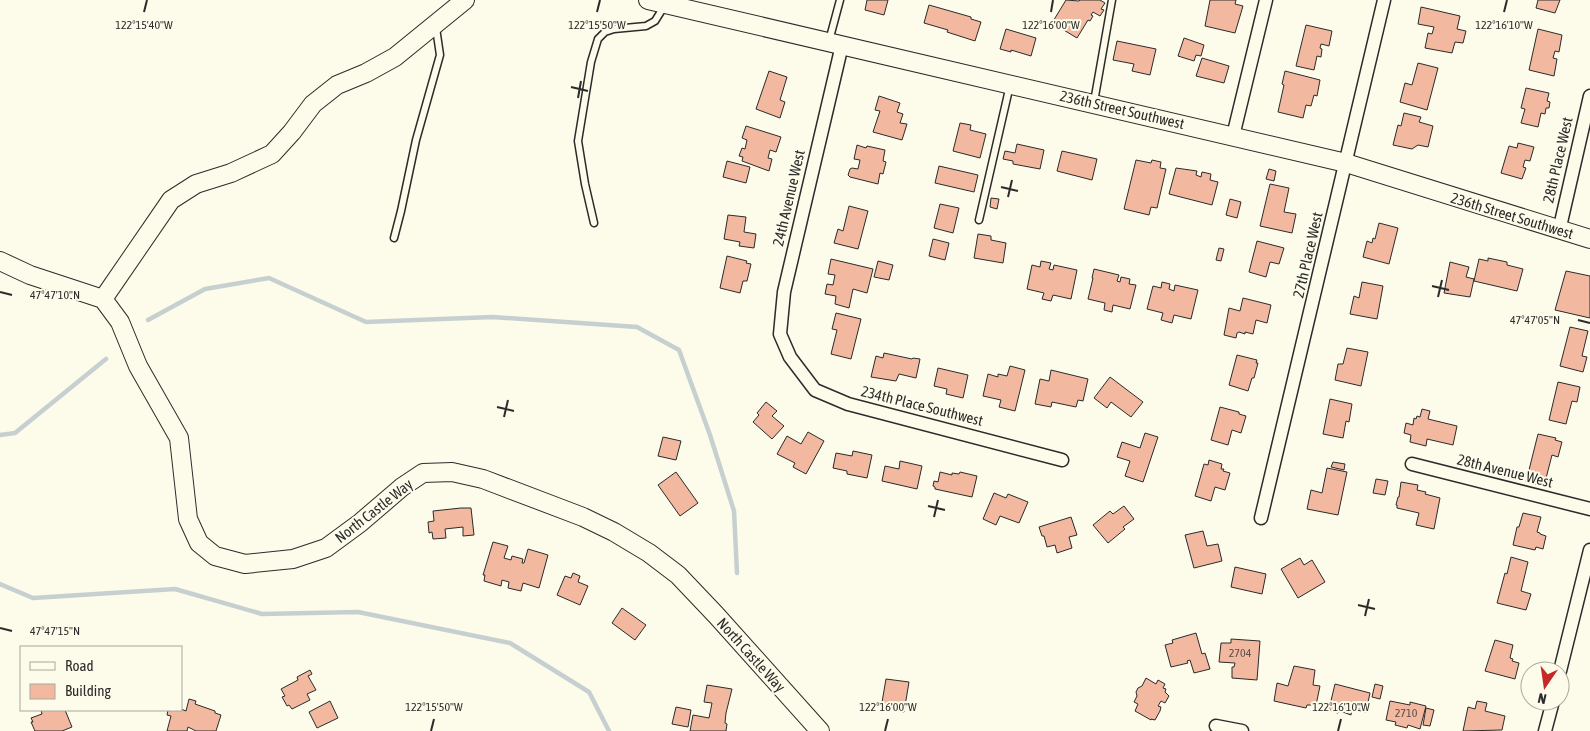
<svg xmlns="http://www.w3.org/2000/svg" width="1590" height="731" font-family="'Asap Condensed',sans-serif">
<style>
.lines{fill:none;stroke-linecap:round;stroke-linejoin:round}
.stream{stroke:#c7d0d0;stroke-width:4.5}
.building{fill:#f2b8a0;stroke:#2b2b2b}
.lane-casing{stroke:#2b2b2b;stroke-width:9}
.street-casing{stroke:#2b2b2b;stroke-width:15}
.secondary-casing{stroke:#2b2b2b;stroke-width:20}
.lane{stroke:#fdfbea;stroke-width:6}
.street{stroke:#fdfbea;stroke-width:12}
.secondary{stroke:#fdfbea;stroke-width:18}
.ticks{fill:none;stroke:#2b2b2b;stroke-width:2}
.labels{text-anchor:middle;stroke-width:4;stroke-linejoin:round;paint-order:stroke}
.number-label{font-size:12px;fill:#5d4e48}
.street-label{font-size:15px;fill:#2b2b2b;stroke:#fdfbea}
.ticks-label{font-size:12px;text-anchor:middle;fill:#2b2b2b;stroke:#fdfbea;stroke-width:4;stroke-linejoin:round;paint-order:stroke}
</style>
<rect width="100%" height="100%" fill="#fdfbea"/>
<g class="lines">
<!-- stream -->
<path class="stream" d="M148,320L205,289L269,278L366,322L492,317L637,327L679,350L710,435L734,511L737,573
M0,435L15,433L106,359
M0,584L33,598L175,589L262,614L358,612L510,643L589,692L609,731"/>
</g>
<!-- building -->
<path class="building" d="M867,0H888L884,15L865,10Z
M1066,0L1079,1L1080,0H1100L1105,3L1101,9L1104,10L1100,16L1093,12L1091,15L1093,16L1090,21L1088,20L1077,38L1052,23Z
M1210,0H1236L1235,4L1243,6L1235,33L1205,26Z
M1538,0H1560L1555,13L1536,8Z
M929,5L971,17V19L981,22L975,41L947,32L948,30L924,23Z
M1421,7L1460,16L1457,29L1466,31L1463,43L1455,42L1452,53L1425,48L1428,33L1432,34L1434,27L1418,24Z
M1306,25L1332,31L1329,46L1321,44L1320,48L1322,49L1321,57L1317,56L1314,70L1296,66Z
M1006,29L1036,38L1031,56L1011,50V52L1000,49Z
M1538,29L1562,35L1559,52L1555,51L1553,58L1557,59L1554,76L1529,70Z
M1184,38L1204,45L1201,56L1196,55L1194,61L1178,56Z
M1117,41L1156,49L1150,75L1132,71L1134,64L1113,60Z
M1202,58L1229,66L1224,83L1196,76Z
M1418,63L1438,68L1427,110L1400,102L1405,83L1412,85Z
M769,71L787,77L780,100L785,102L780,118L756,109Z
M1285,71L1320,80L1317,96L1314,95L1311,106L1306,105L1303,118L1278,112L1284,85L1282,84Z
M1526,88L1549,93L1547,101L1550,102L1549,108H1546L1545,114L1541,113L1538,127L1521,123L1525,109L1521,108Z
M879,96L900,103L897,112L903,114L900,123L907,124L902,140L873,132L880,111L875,110Z
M1404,113L1421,117L1419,122L1433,126L1428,147L1418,145L1412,149L1393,145L1398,125L1401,126Z
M960,123L971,125L970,130L986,134L980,158L953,151Z
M746,126L781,137L776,152L770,150L768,158L772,159L769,171L742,161L743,157L739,156L742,148L745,149L747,140L742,138Z
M1518,143L1534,147L1530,161L1525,160L1523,167L1526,168L1522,179L1501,173L1509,146L1517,148Z
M1017,144L1044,150L1040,169L1013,164V161L1003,159L1005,151L1015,153Z
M857,145L866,148L867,146L885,150L883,161L886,162L883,174L880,173L878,184L850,177L848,175L850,169L852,168L858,169L860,160L854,159Z
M1062,151L1097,159L1092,180L1057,171Z
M1136,160L1151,163L1152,160L1161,162L1160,168L1166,169L1157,208L1151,207L1149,215L1124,209Z
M727,161L750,167L746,183L723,177Z
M939,166L978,175L974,192L935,183Z
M1176,168L1197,171L1196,175L1201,177L1202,172L1211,174L1210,180L1218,182L1212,205L1169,194Z
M1269,169L1276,171L1274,181L1266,179Z
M1270,184L1289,188L1284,212L1296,214L1292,233L1260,226Z
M991,198L999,199L997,209L990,207Z
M1230,199L1241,202L1237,218L1226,215Z
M940,204L959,208L953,233L934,228Z
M849,206L868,211L858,249L834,243L838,229L843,231Z
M728,215L746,217L744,232L756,234L754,248L739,246L740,242L724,239Z
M1379,223L1398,228L1389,264L1363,257L1367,241L1372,243L1373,238L1375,239Z
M978,234L991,236V240L1006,243L1003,263L974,258Z
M933,239L949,243L945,260L929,256Z
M1257,241L1284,248L1279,264L1270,262L1266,277L1249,272Z
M1219,248L1224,249L1221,261L1216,260Z
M727,256L747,261L746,263L751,264L747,281H743L740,293L720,288Z
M1488,258L1507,262V265L1523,269L1517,291L1474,281L1479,259L1488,261Z
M831,259L873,269L867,293L853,289L849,308L835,304L836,296L825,294L827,284L833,285L835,275L828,274Z
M878,261L893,265L889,280L874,277Z
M1041,261L1051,263L1049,269L1053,270L1054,265L1077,270L1071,299L1053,295L1051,301L1042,299L1044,293L1027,289L1032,265L1040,267Z
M1450,262L1469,267L1466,277L1474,279L1470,297L1444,293Z
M1094,269L1119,275L1117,281L1120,282L1121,277L1130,279L1129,284L1136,285L1130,309L1113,305L1112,312L1104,310L1105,303L1088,299L1093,278H1092Z
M1566,271L1590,276V318L1555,310Z
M1162,282L1170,284L1169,289L1174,291L1175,285L1198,290L1191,319L1174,315L1172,323L1161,320L1163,313L1147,309L1153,286L1161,288Z
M1362,282L1383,286L1377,319L1350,314L1354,296L1359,298Z
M1243,298L1271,305L1267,323L1256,320L1253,334L1245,332V334L1239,332L1237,333L1236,338L1224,335L1229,308L1240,311Z
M836,313L861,319L851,359L831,354L837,330L832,329Z
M1570,327L1588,331L1582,356L1587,357L1583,372L1560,366Z
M1347,348L1368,352L1361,386L1335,380L1338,364H1343Z
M884,353L912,359L913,358L920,359L916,378L899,374L896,381L871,377L876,356L883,358Z
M1237,355L1257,360L1256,363H1258L1254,378H1252L1248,391L1229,385Z
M1010,366L1025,370L1015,411L999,407L1001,400L983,396L988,374L998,377V374L1007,376Z
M938,368L968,375L963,398L946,394L947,389L934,386Z
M1051,370L1088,379L1083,401L1078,400L1076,407L1052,402L1051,407L1035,404L1040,379L1049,381Z
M1110,377L1143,402L1131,417L1111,402L1107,408L1094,398Z
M1558,382L1580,387L1577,402L1572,401L1566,424L1549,420Z
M1330,399L1352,404L1349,422L1346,421L1343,438L1323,434Z
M766,402L777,411L772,416L784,426L772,439L753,422L759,415L757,413Z
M1220,407L1239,412V414L1246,416L1241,433L1232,430L1228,445L1211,440Z
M1422,409L1430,411L1428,419L1457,426L1453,445L1427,439L1426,446L1410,442L1411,435L1404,433L1406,423L1413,425L1414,418L1416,419L1417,416L1420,417Z
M808,432L824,441L806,474L793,467L795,463L777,454L787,436L801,444Z
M1145,433L1158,437L1143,482L1125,476L1130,461L1117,457L1122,442L1140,448Z
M1538,434L1556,438L1555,440L1562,442L1558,457L1552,455L1544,486L1526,482Z
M663,437L681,441L676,460L658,456Z
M853,451L872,455L867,478L847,474V471L833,468L836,453L852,456Z
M1209,460L1222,464L1221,469H1224L1223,471L1230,473L1225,490L1215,487L1211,501L1195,496L1204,464L1208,465Z
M900,461L922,466L917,489L882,481L885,466L899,469Z
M1333,462L1345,464L1344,470L1331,467Z
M1327,468L1347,472L1338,515L1307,509L1311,490L1322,493Z
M676,472L698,503L680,516L658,485Z
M940,472L952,475V473L959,474L960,472L977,476L972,497L935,489V487L933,486L934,481L938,482Z
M1376,479L1388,481L1385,495L1373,493Z
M1401,482L1418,485L1417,490L1426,492L1425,494L1440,498L1434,529L1416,525L1419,513L1397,508V505H1396L1398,497H1399Z
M994,493L1006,498L1008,494L1028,502L1019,523L1000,516L996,525L983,519Z
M1124,506L1134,519L1123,527L1125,529L1108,543L1093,525L1110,511L1113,514Z
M461,508H471L474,535L463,536V527L445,529L446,538L433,539L432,532L429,533L428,522L434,521L433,511Z
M1523,513L1541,517L1537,532L1540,533V534L1546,536L1543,549L1536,547L1535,550L1513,545L1517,527H1519Z
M1071,517L1077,535L1069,537L1072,548L1057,553L1055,545L1047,547L1044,536H1042L1039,527Z
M1203,531L1207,546L1218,544L1222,561L1194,568L1185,535Z
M493,542L508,546L504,558L511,560L512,556L523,559L522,563H524L528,549L548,555L539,588L523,583L521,591L508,588L509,582L502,580L501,586L484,581L485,575H483Z
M1511,557L1528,562L1521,591L1531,594L1526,610L1497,603L1505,573L1507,574Z
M1300,558L1304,565L1312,560L1325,582L1298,598L1281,569Z
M1235,567L1266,574L1262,594L1231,587Z
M573,573L580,576L578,582L588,586L580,605L557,595L565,576L571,578Z
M622,608L646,625L635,640L612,623Z
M1196,633L1202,654L1205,653L1210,669L1194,673L1190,660L1187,661L1188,663L1171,667L1165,645L1173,643L1172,640Z
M1231,639L1260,641L1257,680L1232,678V667H1234L1235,663L1219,662L1221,643H1231Z
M1495,640L1513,645L1510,658L1513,659L1512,661L1519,663L1515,679L1485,671Z
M1294,666L1315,670L1313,685L1320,686L1316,705H1307L1306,708L1274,701L1277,683L1288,686Z
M310,670L312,674L308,676L316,690L307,694L310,700L292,709L289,705L287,706L282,697L285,696L281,689L298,680L297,677Z
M1146,678L1156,684L1158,680L1165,684L1163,688L1166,689L1165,692L1169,696L1165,703L1161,701L1158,706L1161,707L1160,711L1155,720L1151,719V720L1135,711L1138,704L1134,702L1137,696L1136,692L1138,688L1142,686Z
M886,679L909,682L904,712L881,708Z
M1335,684L1370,693L1366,712L1352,709L1351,715L1340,711L1338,713L1333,712L1329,709Z
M1375,684L1383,686L1380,699L1372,697Z
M707,685L732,689L726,713L725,723L727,724L726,731H690L693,715L709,718L712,703L704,702Z
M189,699L196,701L195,704L215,711V713L221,715L216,731H196L188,727L187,731H167L171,716L167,715L168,710L181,709L186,711Z
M330,701L338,718L317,728L309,712Z
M1390,701L1410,705V702L1426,706L1420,729L1408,725L1407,728L1395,725L1396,722L1386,720Z
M1477,701L1487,703L1485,711L1505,716L1502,730L1463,731L1468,707L1475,709Z
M676,707L691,710L688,727L672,724Z
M1426,708L1434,710L1430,726L1423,725Z
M41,710H65L72,727L62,731H35L31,722H33L31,718L42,714Z"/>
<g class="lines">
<!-- lane casing -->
<g class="lane-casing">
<path id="lane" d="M829,41L840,0
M1094,102L1112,0
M979,220L1010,85
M594,223L585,184L578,141L591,62L598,39L605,32L614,29L646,26L655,21L665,5
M394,238L401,211L416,140L440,55L436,28"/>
</g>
<!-- street casing -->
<g class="street-casing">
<path id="street" d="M842,45L784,292L780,334L790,357L815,390L848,404L1062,460
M1233,136L1266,0
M1559,231L1590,96
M1412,464L1590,509
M1261,518L1384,0
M1560,671L1590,550
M1216,726L1242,731
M1545,731L1553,701"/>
</g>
<!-- secondary casing -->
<g class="secondary-casing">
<path id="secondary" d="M648,0L1346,163L1590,239
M0,261L30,275L103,299
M103,299L120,322L138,366L179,438L188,519L199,543L215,556L245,564L293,559L326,548L360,523L402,487L423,473L452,472L483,479L583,517L614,532L649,553L678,575L716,615L820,731
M103,299L171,200L196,184L231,173L272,154L292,132L313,104L337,85L366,73L395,57L465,0"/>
</g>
<!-- lane -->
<use href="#lane" class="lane"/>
<!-- street -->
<use href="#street" class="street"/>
<!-- secondary -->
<use href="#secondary" class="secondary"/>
</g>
<!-- ticks -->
<path class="ticks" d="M144,12L147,0M597,12L600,0M1051,12L1053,0M1504,12L1507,0M571,87L588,91M578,98L581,81M1001,187L1018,191M1008,197L1012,180M1432,286L1449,290M0,292L12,295M1438,297L1442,280M1578,320L1590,323M497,407L514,411M504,417L508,400M928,506L945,510M934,517L938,500M1358,605L1375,609M1365,616L1369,599M0,628L12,631M431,731L434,719M885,731L888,719M1338,731L1341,719"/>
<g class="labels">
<!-- number labels -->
<g class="number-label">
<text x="1240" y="657">2704</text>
<text x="1406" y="717">2710</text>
</g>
<!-- street labels -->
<g class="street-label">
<text transform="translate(1122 110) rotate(13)" y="5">236th Street Southwest</text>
<text transform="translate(1558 160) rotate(-77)" y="5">28th Place West</text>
<text transform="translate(789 198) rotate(-77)" y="5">24th Avenue West</text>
<text transform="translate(1512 216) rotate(17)" y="5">236th Street Southwest</text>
<text transform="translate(1308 255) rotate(-77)" y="5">27th Place West</text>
<text transform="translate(922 406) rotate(14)" y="5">234th Place Southwest</text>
<text transform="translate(1505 471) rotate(14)" y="5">28th Avenue West</text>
<text transform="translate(374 511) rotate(-38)" y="5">North Castle Way</text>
<text transform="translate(751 655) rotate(48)" y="5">North Castle Way</text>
</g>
</g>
<g class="ticks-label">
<text x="144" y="29">122°15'40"W</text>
<text x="597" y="29">122°15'50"W</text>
<text x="1051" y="29">122°16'00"W</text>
<text x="1504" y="29">122°16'10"W</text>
<text x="55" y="299">47°47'10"N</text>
<text x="1535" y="324">47°47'05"N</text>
<text x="55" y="635">47°47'15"N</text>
<text x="434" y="711">122°15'50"W</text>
<text x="888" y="711">122°16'00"W</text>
<text x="1341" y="711">122°16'10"W</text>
</g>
<!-- legend -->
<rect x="20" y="646" width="162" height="65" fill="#fdfbea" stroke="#a9a89e"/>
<rect x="30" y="662" width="25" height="8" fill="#fdfbea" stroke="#a9a89e"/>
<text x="65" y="671" font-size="15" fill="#2b2b2b">Road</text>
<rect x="30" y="684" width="25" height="15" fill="#f2b8a0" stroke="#a9a89e"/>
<text x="65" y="696" font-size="15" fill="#2b2b2b">Building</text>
<!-- north arrow -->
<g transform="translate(1545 686) rotate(193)"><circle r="24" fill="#fdfbea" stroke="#a9a89e"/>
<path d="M0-4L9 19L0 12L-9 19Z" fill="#c62828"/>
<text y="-8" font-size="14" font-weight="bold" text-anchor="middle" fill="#2b2b2b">N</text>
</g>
</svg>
